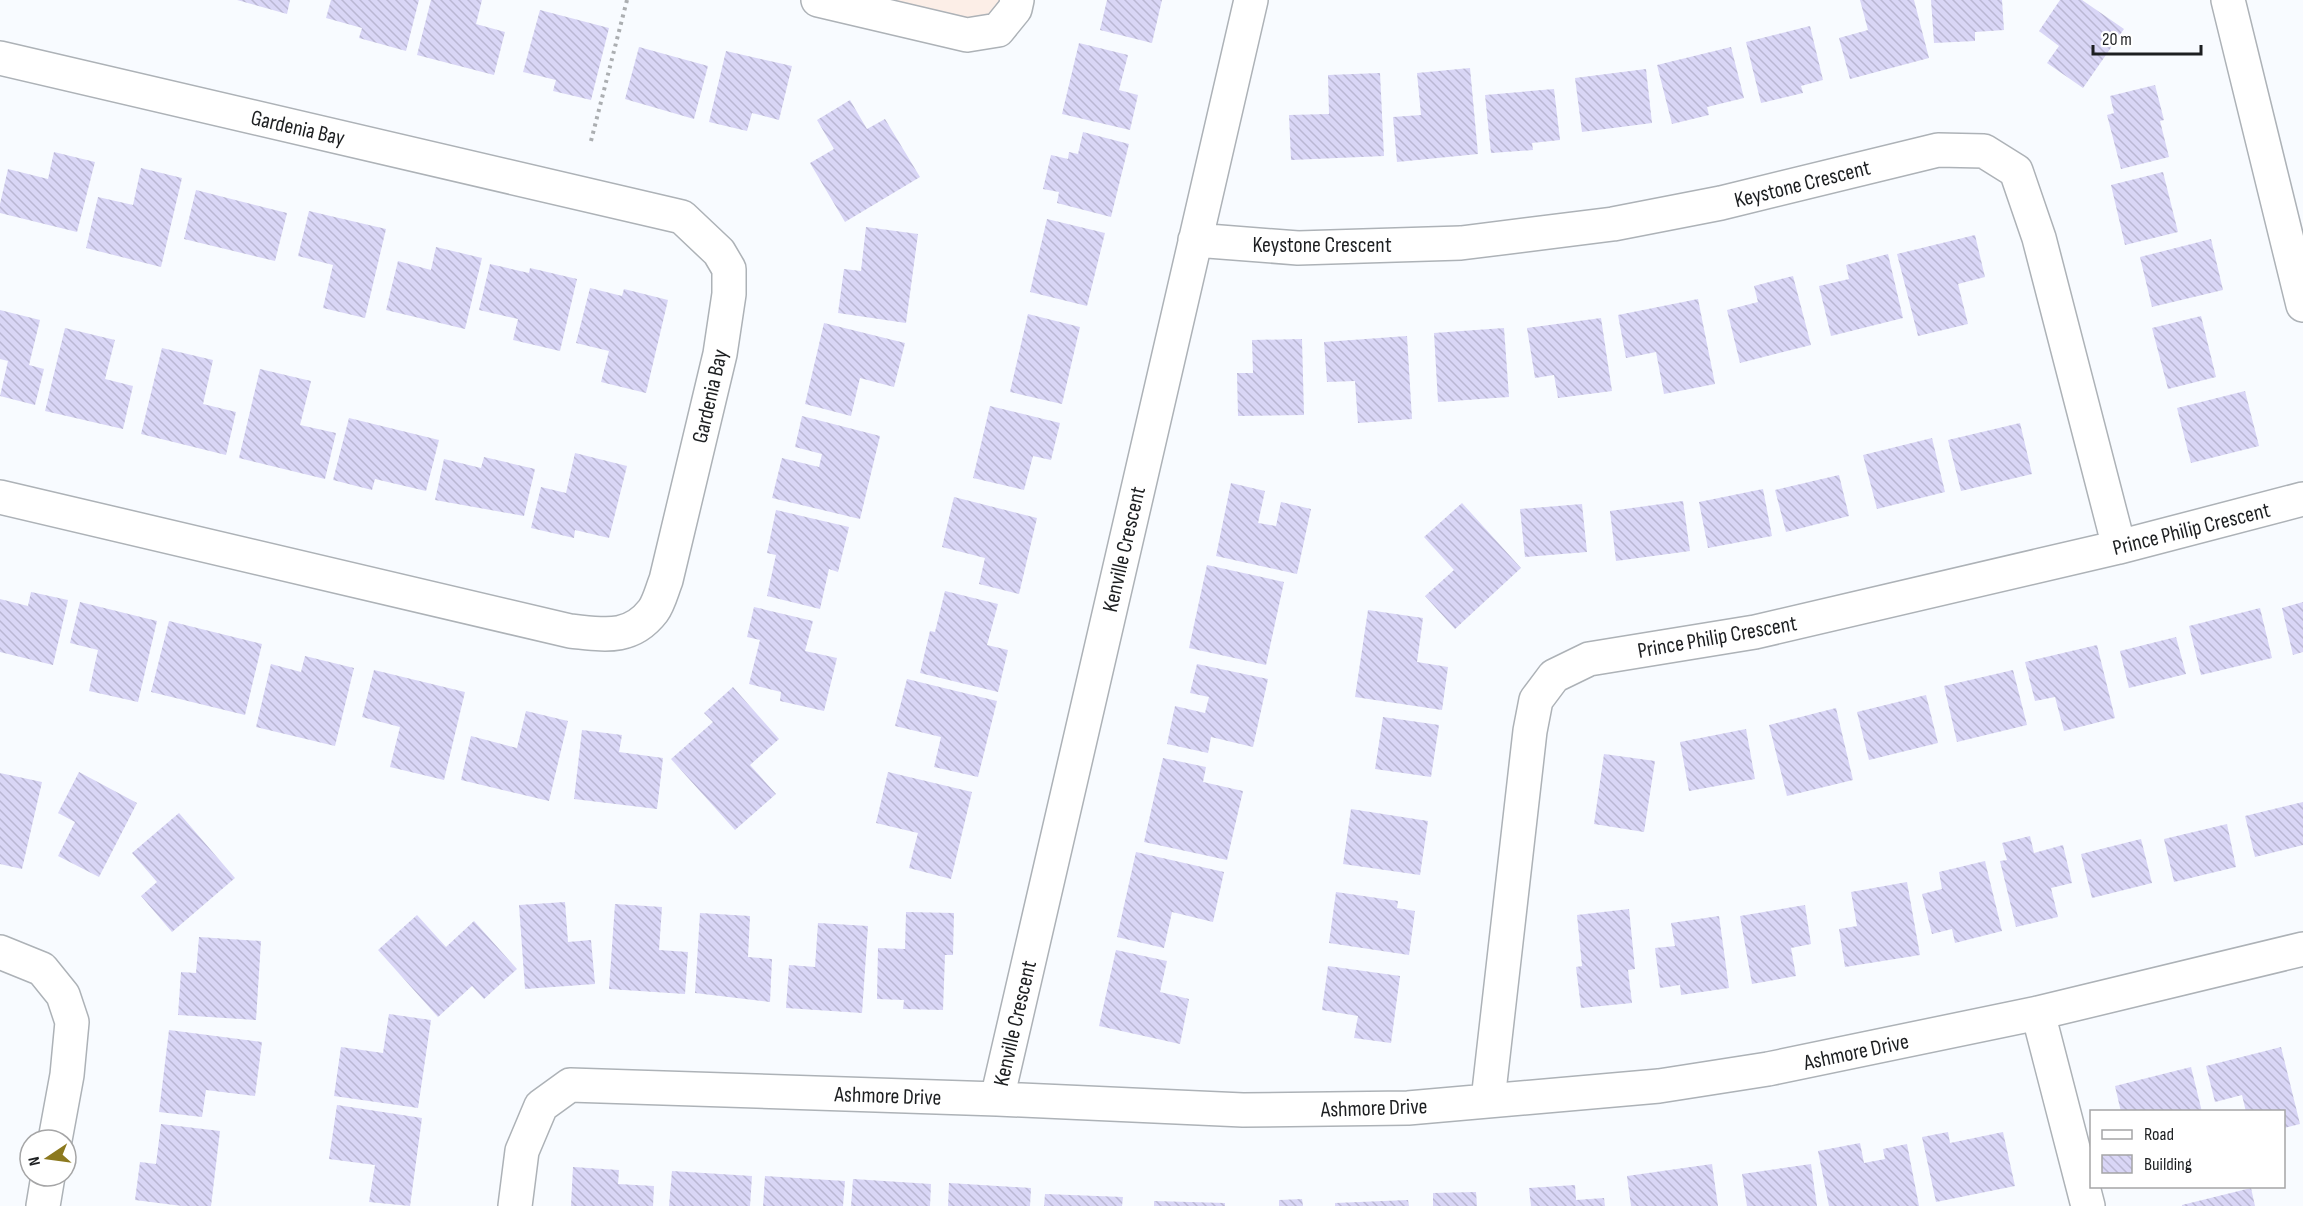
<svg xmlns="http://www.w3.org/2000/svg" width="2303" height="1206" font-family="'Sofia Sans Condensed',sans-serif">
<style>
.education{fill:#fceee7}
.building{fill:url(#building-back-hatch)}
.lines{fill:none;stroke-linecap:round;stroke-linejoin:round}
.minor-casing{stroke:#adb2b7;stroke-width:36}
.path{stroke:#abaeb1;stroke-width:4;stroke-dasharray:3 4.5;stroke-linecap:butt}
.minor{stroke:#fff;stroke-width:33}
.labels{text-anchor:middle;stroke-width:6;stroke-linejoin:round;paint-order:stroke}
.street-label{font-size:22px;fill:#1d1f21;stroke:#fff}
</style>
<defs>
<pattern id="building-back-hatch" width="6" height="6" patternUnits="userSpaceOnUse" patternTransform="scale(1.5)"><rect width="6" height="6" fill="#d9d6f6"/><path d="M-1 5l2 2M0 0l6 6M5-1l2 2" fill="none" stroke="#bab7d3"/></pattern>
</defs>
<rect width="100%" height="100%" fill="#f8fbff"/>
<!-- education -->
<path class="education" d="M871,0H1003L990,19L969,23Z"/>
<!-- building -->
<path class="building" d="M237,0H290L287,14Z
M331,0H419L406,51L359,38L362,28L326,18Z
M431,0H482L476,24L505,32L494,75L417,55Z
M1107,0H1162L1152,43L1100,30Z
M1860,0H1914L1929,58L1850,79L1839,38L1868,30Z
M1931,0H2002L2004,30L1975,32V41L1934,43Z
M2060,0H2082L2124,29L2083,88L2047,63L2059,46L2039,31Z
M540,10L609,28L591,100L553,91L556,80L523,72Z
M1810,26L1823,80L1801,86L1803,93L1761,103L1746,42Z
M1079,43L1128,55L1119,90L1138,95L1130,130L1062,114Z
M639,47L708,66L694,119L625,99Z
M1731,47L1744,98L1707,107L1709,115L1672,124L1657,65Z
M726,51L792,66L779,120L752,113L747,131L709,122Z
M1470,68L1478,154L1397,162L1393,117L1421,115L1417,73Z
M1646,69L1652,123L1582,132L1575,78Z
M1380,73L1384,156L1291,160L1289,115L1329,114L1328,75Z
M2155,85L2164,120L2160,121L2169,157L2121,169L2107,115L2114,113L2110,96Z
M1554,89L1560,140L1532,143L1533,150L1491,153L1485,95Z
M850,100L867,129L885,119L920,177L845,222L810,163L834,149L817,120Z
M1083,132L1129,144L1111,217L1057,203L1059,192L1043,189L1051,155L1068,159L1069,152L1078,154Z
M54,152L95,162L77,232L0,213V204L8,169L48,179Z
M141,168L182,178L161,267L86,248L98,197L133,205Z
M2163,172L2178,232L2125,245L2111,185Z
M196,190L287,213L275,261L184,239Z
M309,211L386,229L365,318L323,308L333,265L298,256Z
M1047,219L1105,233L1087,306L1030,292Z
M866,227L918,234L906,323L838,313L844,269L861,271Z
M1975,235L1985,277L1958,284L1968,324L1918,336L1897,254Z
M2211,239L2223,290L2152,307L2140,257Z
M436,247L482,258L465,329L386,310L398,261L431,270Z
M1888,254L1903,318L1831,336L1819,286L1849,279L1846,265Z
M490,264L529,273L530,268L577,279L560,351L513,340L518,319L479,310Z
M1793,276L1811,345L1740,363L1727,310L1758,302L1754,286Z
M590,288L622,296L624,289L668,300L646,393L601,382L609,351L576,343Z
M1698,299L1715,384L1664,394L1656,352L1626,358L1618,315Z
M0,310L40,320L29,365L44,369L35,405L0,396L8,361L0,359Z
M1028,314L1080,327L1062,404L1010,392Z
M2201,316L2216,377L2168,389L2152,328Z
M1601,318L1612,391L1558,398L1554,375L1535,378L1527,328Z
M824,323L905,343L894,387L860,378L851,416L805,404Z
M65,328L115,340L105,379L133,386L123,429L45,411Z
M1504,328L1509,397L1438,402L1434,333Z
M1407,336L1412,419L1358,423L1355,381L1327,382L1324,342Z
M1302,339L1304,415L1238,416L1237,373H1253L1252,340Z
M162,348L213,360L203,404L236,412L226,455L141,434Z
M260,369L311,381L300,425L336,433L325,479L239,458Z
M2245,391L2259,446L2191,463L2177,408Z
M990,406L1060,423L1051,460L1033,456L1024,490L973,478Z
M802,416L880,436L860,519L772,498L782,458L819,467L822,454L795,447Z
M349,418L439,440L426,491L375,479L372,490L333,480Z
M2020,423L2032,474L1961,491L1948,440Z
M1932,438L1945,492L1877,509L1863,455Z
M575,453L627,466L609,538L575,530L574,538L531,528L541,487L566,493Z
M484,457L535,469L524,516L435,500L444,459L481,468Z
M1839,475L1849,516L1786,532L1775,490Z
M1231,483L1265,491L1258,523L1276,526L1281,502L1311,509L1297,574L1216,556Z
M1763,489L1772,536L1708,548L1699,502Z
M954,497L1037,518L1019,594L979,584L985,558L942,547Z
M1683,501L1690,551L1616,561L1610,511Z
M1462,503L1521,568L1455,629L1425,596L1454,570L1424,537Z
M1582,504L1587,552L1525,557L1520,509Z
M776,510L849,527L838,572L829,569L820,609L767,596L776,555L767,553Z
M1207,565L1284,582L1266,665L1189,648Z
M945,591L998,604L987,645L1008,650L998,692L920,673L930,631L935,632Z
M31,592L68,600L53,665L0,652V599L28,606Z
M80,602L157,621L138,702L89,691L98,650L70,643Z
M2303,602V652L2293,655L2282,608Z
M754,607L813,621L805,651L837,658L824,711L780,701L781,692L749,684L760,640L747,637Z
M2260,608L2272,658L2201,675L2189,626Z
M1368,610L1423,618L1417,662L1448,667L1442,710L1355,697Z
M169,621L262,644L245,715L151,692Z
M2176,637L2186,674L2129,688L2120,651Z
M2097,645L2115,718L2064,731L2055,697L2035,701L2025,662Z
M305,656L354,668L335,746L256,727L271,664L301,672Z
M1197,664L1268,679L1253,747L1211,737L1208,753L1167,744L1175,706L1205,713L1209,697L1190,693Z
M374,670L465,692L444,780L390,767L400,727L362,717Z
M2013,670L2027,725L1957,742L1944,686Z
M907,679L997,701L978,777L934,767L941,737L895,726Z
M733,687L779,739L750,765L776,794L735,830L671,759L713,722L704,713Z
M1926,695L1938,743L1869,760L1857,712Z
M1836,708L1853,780L1787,796L1769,725Z
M526,711L568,721L549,801L461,780L471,736L517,748Z
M1383,717L1439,725L1431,777L1375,769Z
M1746,729L1755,779L1689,791L1680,742Z
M582,730L622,735L619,752L663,758L657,809L574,799Z
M1604,754L1655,761L1644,832L1594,824Z
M1163,758L1206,767L1203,782L1243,791L1227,860L1144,842Z
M79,772L137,803L99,877L58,856L75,822L58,813Z
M888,772L972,792L951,879L909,868L918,833L876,823Z
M0,773L42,782L22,869L0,864Z
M2303,802V845L2255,857L2245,816Z
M1351,809L1428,821L1420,875L1343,864Z
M179,813L235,878L172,932L141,896L157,882L132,853Z
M2227,824L2236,867L2174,882L2164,839Z
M2030,836L2034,853L2063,845L2072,883L2051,888L2058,917L2016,927L2000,861L2007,860L2002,843Z
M2141,839L2152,883L2092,898L2081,854Z
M1136,852L1224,872L1213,922L1172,912L1164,948L1117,937Z
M1985,861L2002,931L1955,943L1952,929L1932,934L1922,894L1942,889L1939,872Z
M1907,882L1920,955L1845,967L1839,929L1857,926L1851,892Z
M1336,892L1398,901L1397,908L1415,911L1409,955L1329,943Z
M565,902L568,942L591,940L595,984L525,989L519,905Z
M615,904L662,907L659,950L688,952L685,994L609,989Z
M1805,905L1811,944L1791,948L1796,976L1752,984L1740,916Z
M1629,909L1635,969L1628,970L1632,1003L1581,1008L1576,967L1582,966L1577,915Z
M906,912L954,913L953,955H945L943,1010L903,1009L904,1000L877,999L878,948L905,949Z
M700,913L750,916L748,957L772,959L770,1002L695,993Z
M417,915L446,947L474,921L517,969L484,999L472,986L438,1017L378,950Z
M1719,916L1729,988L1681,995L1680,985L1660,988L1655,948L1675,946L1671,923Z
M818,923L868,926L862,1013L786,1008L789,965L815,967Z
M199,937L261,941L256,1020L178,1015L181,972L196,973Z
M1116,950L1167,961L1160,992L1189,999L1180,1044L1099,1026Z
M1328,966L1400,976L1391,1043L1354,1038L1358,1016L1322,1010Z
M389,1014L431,1020L418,1108L334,1096L341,1047L383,1053Z
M169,1030L262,1042L255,1096L206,1090L202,1117L159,1112Z
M2281,1047L2300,1124L2284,1128V1112H2246L2242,1095L2215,1102L2206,1066Z
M2191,1067L2202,1112H2121L2115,1086Z
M337,1105L422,1118L410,1206L369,1202L375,1165L329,1159Z
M161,1124L220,1131L211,1206H182L135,1200L140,1162L156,1164Z
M1948,1132L1950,1143L2003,1132L2015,1186L1936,1202L1922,1137Z
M1860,1143L1864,1163L1885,1159L1883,1149L1907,1144L1919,1206H1829L1818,1151Z
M1712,1164L1718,1206H1631L1627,1176Z
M1811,1164L1817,1206H1747L1742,1174Z
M573,1167L619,1170L618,1184L654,1186L653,1206H571Z
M672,1171L752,1176L750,1206H669Z
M765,1176L845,1181L843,1206H763Z
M853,1179L931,1184L930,1206H851Z
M949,1183L1031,1188L1030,1206H948Z
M1575,1185L1576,1200L1604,1198L1605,1206H1531L1529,1188Z
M2251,1188L2255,1206H2182V1205Z
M1476,1192L1477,1206H1433V1193Z
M1045,1194L1123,1197L1122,1206H1044Z
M1302,1199L1303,1206H1279V1200Z
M1408,1200L1409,1206H1335V1203Z
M1154,1201L1225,1203V1206H1154Z"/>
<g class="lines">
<!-- minor casing -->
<g class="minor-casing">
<path id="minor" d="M818,0L967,35L998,30L1015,9L1017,0
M2228,0L2303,305
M0,58L682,217L719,252L729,269V294L720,354L666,580C662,590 659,603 653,611C630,641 602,634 570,631L0,497
M1195,240L1298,248L1461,243L1613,224L1721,203L1938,150L1984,151L2016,171L2039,238L2119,547
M0,952L42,969L63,995L72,1022L67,1075L55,1140
M2038,1013L2088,1206
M997,1099L1251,0
M1488,1100L1530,731L1536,700L1554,676L1589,659L1755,632L2119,547L2303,499
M43,1206L48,1176
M515,1206L522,1151L541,1106L570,1085L997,1099L1243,1110L1408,1108L1659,1086L1768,1069L2038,1013L2303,949"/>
</g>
<!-- path -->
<path class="path" d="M591,141L627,0"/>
<!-- minor -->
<use href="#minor" class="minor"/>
</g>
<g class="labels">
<!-- street labels -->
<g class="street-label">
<text transform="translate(298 127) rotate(13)" y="8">Gardenia Bay</text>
<text transform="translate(1802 183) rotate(-14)" y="8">Keystone Crescent</text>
<text x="1322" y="252">Keystone Crescent</text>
<text transform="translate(709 396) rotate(-77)" y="8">Gardenia Bay</text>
<text transform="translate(2191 528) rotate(-14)" y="8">Prince Philip Crescent</text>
<text transform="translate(1123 549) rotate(-77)" y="8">Kenville Crescent</text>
<text transform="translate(1717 636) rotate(-10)" y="8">Prince Philip Crescent</text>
<text transform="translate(1014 1023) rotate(-77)" y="8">Kenville Crescent</text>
<text transform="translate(1856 1051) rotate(-12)" y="8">Ashmore Drive</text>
<text transform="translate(888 1095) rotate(2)" y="8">Ashmore Drive</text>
<text transform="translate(1374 1107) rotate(-2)" y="8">Ashmore Drive</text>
</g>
</g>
<!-- legend -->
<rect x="2090" y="1110" width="195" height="78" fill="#ffffff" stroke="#a5a5a6" stroke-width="1.5"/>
<rect x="2102" y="1130" width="30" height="9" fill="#ffffff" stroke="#a5a5a6" stroke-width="1.5"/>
<text x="2144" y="1140" font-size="18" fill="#1d1f21">Road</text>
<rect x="2102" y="1155" width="30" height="18" fill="url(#building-back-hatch)" stroke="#a5a5a6" stroke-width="1.5"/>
<text x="2144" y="1170" font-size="18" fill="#1d1f21">Building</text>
<!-- north arrow -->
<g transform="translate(48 1158) rotate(257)"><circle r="28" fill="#ffffff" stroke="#a5a5a6" stroke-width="1.5"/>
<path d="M0-4.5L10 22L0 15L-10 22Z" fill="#8c791f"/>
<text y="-9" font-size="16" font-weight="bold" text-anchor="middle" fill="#1d1f21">N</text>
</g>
<!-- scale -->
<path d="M2093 45v9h108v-9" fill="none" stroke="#1d1f21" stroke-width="3"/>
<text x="2102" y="45" font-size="18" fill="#1d1f21" stroke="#ffffff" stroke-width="4.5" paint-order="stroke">20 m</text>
</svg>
